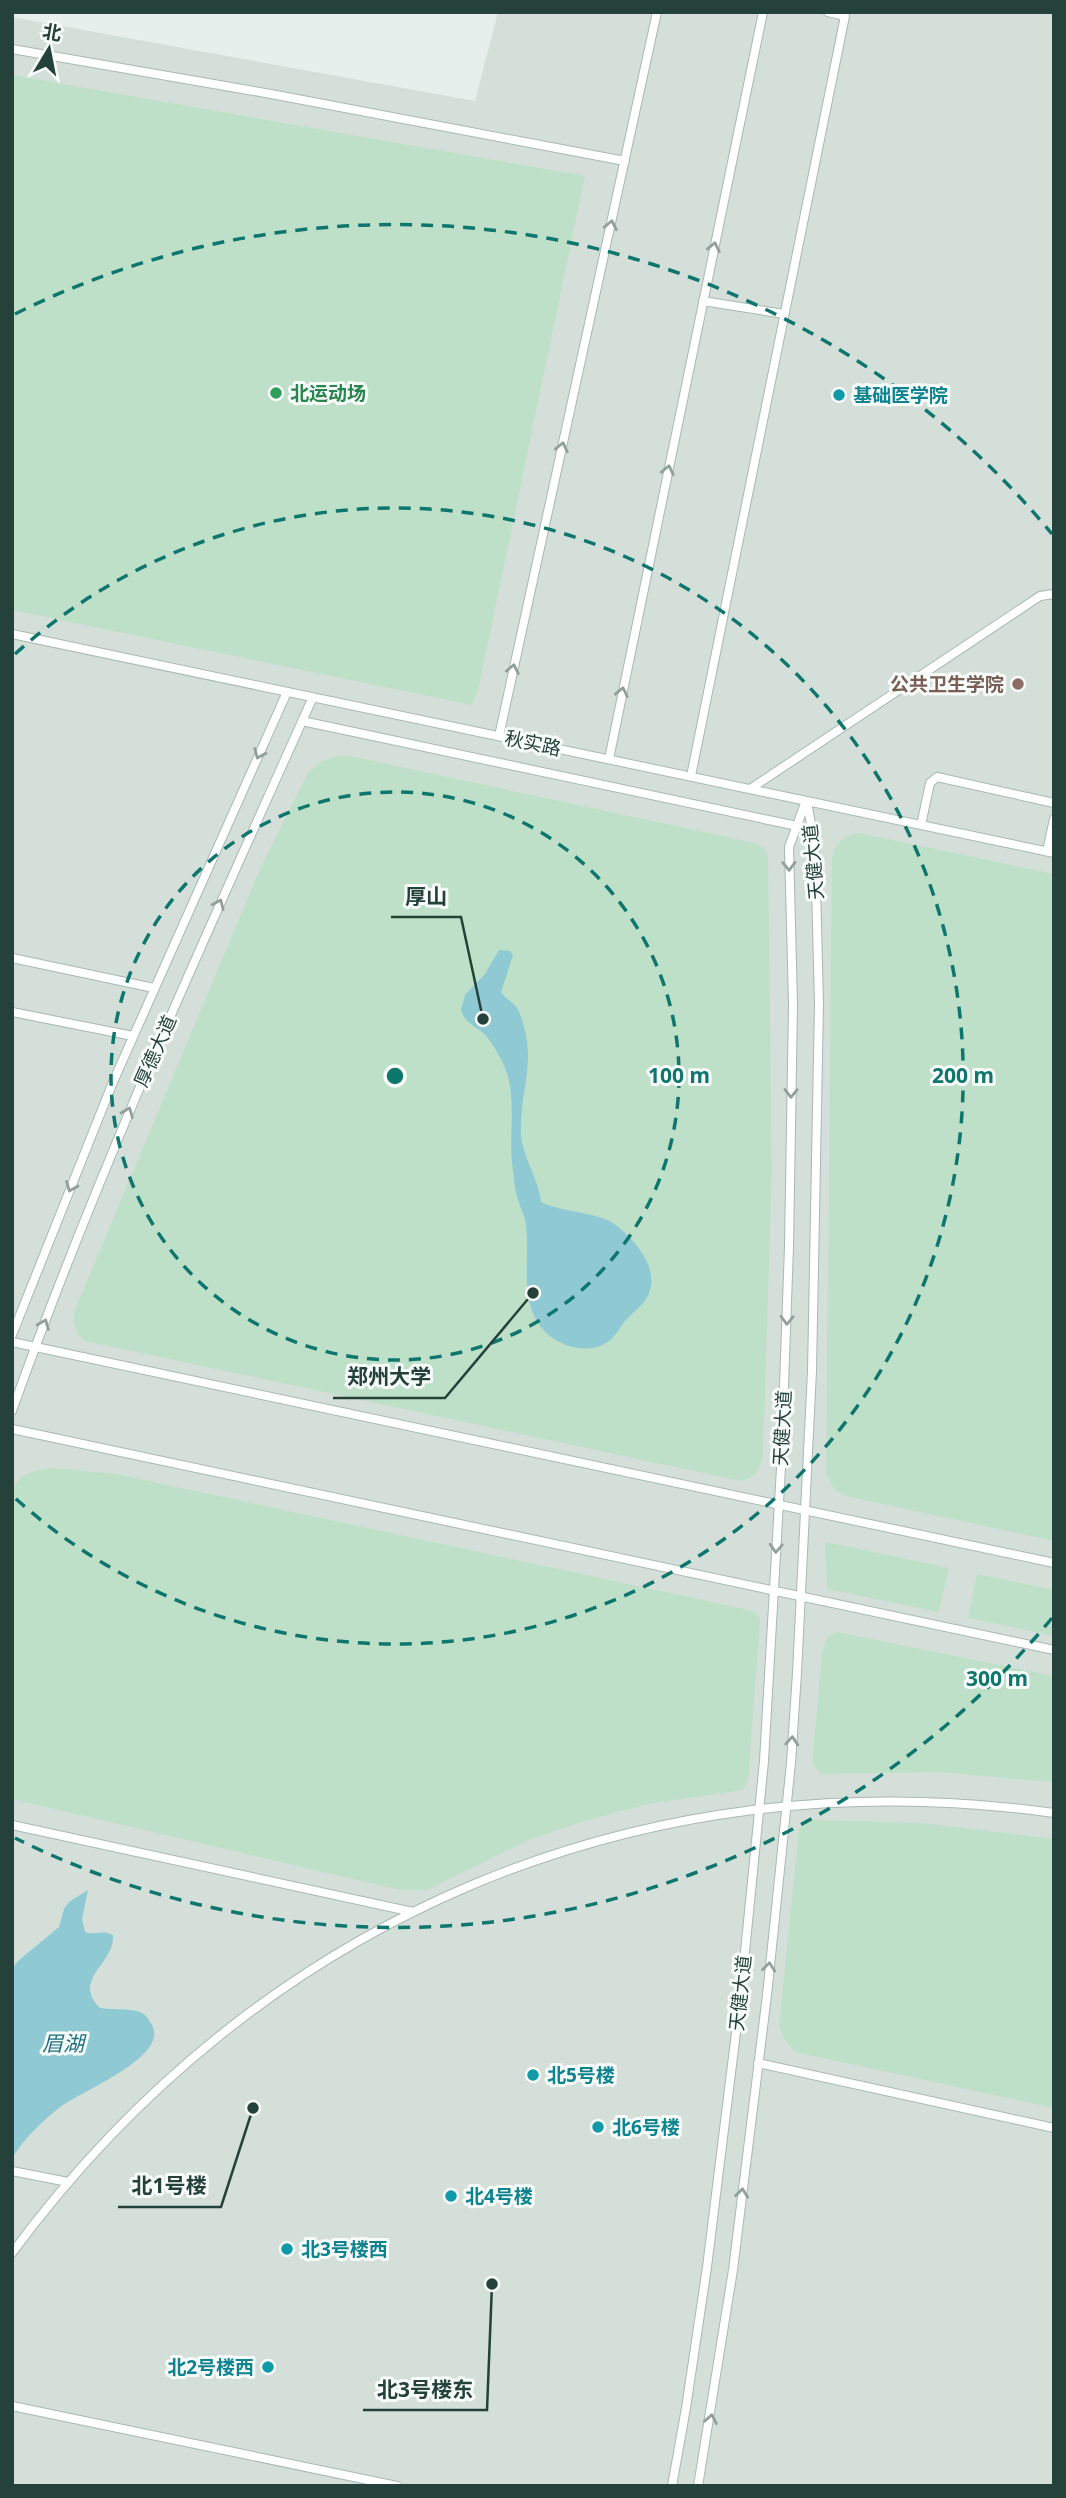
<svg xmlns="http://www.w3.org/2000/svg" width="1066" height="2498" font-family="'Noto Sans','Noto Sans SC',sans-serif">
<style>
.built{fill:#d4dfda}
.green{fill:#bfe0c8}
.water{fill:#8ec9d4}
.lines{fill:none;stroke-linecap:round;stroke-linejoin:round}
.service-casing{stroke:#a8b8b2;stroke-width:10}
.service{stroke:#fff;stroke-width:8}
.oneway{stroke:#92a09c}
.ring{fill:none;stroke:#0f766e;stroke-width:3.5;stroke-dasharray:12 9}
.leisure-dot{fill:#2e9e5b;stroke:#f7fbf9;stroke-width:2.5}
.culture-dot{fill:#0f9aa8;stroke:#f7fbf9;stroke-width:2.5}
.education-dot{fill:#8d6e63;stroke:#f7fbf9;stroke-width:2.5}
.labels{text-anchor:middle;stroke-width:6;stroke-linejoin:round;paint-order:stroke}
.leisure-label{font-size:19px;font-weight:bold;fill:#27864d;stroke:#f7fbf9;text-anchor:start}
.culture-label{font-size:19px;font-weight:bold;fill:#0d838f;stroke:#f7fbf9;text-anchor:start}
.education-label{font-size:19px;font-weight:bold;fill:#785e54;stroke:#f7fbf9;text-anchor:end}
.street-label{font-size:19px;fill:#24423a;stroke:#f7fbf9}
.water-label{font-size:21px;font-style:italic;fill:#1c6f80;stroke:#f7fbf9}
.centre{fill:#0f766e;stroke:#f7fbf9;stroke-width:3.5}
.ring-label{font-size:21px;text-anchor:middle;font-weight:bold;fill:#0f766e;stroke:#f7fbf9;stroke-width:6;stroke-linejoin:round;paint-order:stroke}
.leader{fill:none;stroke:#24423a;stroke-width:2.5}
.callout-dot{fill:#24423a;stroke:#f7fbf9;stroke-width:2.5}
.callout-label{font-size:21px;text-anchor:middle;font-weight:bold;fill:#24423a;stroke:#f7fbf9;stroke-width:6;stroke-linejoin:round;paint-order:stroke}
</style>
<rect width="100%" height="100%" fill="#e6efeb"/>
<!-- built -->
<path class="built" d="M498,12H1054V2486H12V17L475,101Z"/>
<!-- green -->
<path class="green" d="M12,75L585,176L479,686L472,705L12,610Z
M337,756H350L755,843L764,848L768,855L772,1170L763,1453C760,1469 758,1476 741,1481L85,1341C75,1333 73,1325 74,1312L260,869L308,773L322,761Z
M859,833L1054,874V1541L846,1496L834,1489L826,1474L832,857C837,841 843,836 859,833Z
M51,1468L116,1474L749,1610L759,1615L760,1623L748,1780L743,1790L648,1804L587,1820L531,1839L427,1890H400L12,1799V1492C19,1473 32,1471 51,1468Z
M825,1542L949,1568L939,1612L827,1589Z
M977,1574L1054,1590V1636L968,1618Z
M837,1632L1054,1676V1782L938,1772L820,1774L812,1763L822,1653L827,1638Z
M809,1820L923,1823L1054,1839V2108L795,2052L785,2040L779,2026L799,1829Z"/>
<!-- water -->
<path class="water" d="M499,950L510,951L513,955L501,992C506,1000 515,1002 519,1012C539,1062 519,1088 521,1135C522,1155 539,1180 541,1202C564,1213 599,1212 616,1225C637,1242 665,1274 644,1302C639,1308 631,1314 625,1321C620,1327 616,1336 609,1341C593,1353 569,1349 554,1339C515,1312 531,1264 526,1225C525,1216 521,1209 518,1200C514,1188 514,1175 512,1163C509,1134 516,1102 507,1073C503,1062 494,1045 486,1036C477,1026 465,1024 461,1010L465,995L485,974Z
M88,1890L82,1919L85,1932C94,1936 101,1929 113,1935C115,1964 71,1979 100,2008C111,2010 134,2008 142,2013C147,2016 149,2020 152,2025C170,2057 79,2092 59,2108C40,2123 25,2138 12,2158V1969L18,1961L59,1927L64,1909L69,1902Z"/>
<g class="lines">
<!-- service casing -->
<g class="service-casing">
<path id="service" d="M12,49L271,94L625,161
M703,301L784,314
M12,634L1054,853
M302,721L797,826
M499,736L657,12
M609,759L763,12
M691,776L845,16L828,12
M750,789L1040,596L1054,594
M921,825L930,783L937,777L1054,803
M1047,851L1054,819
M12,958L154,988
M12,1012L133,1036
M12,1335L113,1082L287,692
M12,1342L1054,1563
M12,1411C99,1167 207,933 313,697
M12,1429L1054,1650
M12,1825L413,1912
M758,2063L1054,2128
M12,2171L68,2182
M12,2253C259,1918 640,1755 1054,1813
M12,2406L397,2486
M672,2486L686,2408L707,2267L741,1992L764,1761L781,1468L789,1247L793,1004L789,847L806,801
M698,2486L733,2270L767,1995L791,1763L797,1673L812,1371L819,1004L815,846L807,802"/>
</g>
<!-- service -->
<use href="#service" class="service"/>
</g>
<!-- one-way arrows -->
<defs><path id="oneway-chevron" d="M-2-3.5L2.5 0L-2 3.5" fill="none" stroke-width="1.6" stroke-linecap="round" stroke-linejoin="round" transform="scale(1.75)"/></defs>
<g class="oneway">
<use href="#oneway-chevron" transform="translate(611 225) rotate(-78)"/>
<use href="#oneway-chevron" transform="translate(714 247) rotate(-78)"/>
<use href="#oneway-chevron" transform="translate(562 447) rotate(-78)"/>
<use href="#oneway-chevron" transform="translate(668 470) rotate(-78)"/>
<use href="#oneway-chevron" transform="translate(513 669) rotate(-78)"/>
<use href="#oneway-chevron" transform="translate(622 692) rotate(-78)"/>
<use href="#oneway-chevron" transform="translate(259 754) rotate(114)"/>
<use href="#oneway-chevron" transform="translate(789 866) rotate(89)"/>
<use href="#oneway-chevron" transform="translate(219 904) rotate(-66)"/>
<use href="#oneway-chevron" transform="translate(791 1093) rotate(91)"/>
<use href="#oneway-chevron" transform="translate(128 1112) rotate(-68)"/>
<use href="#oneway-chevron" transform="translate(71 1187) rotate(112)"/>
<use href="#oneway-chevron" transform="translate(787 1320) rotate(92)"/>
<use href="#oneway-chevron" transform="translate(44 1324) rotate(-68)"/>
<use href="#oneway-chevron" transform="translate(776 1548) rotate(93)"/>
<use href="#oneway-chevron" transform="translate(792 1741) rotate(-86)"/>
<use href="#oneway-chevron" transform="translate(769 1967) rotate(-84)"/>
<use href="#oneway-chevron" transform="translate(742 2193) rotate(-83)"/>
<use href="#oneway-chevron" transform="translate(711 2419) rotate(-80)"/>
</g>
<!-- distance rings -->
<g class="ring">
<circle cx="395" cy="1076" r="284"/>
<path d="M15 654A568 568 0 1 1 15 1498"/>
<path d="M1052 1618A852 852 0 0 1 15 1838M15 314A852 852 0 0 1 1052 534"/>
</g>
<!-- markers -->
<circle class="leisure-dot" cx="276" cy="393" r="7"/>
<g class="culture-dot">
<circle cx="839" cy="395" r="7"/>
<circle cx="533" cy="2075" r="7"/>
<circle cx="598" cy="2127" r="7"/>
<circle cx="451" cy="2196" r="7"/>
<circle cx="287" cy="2249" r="7"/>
<circle cx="268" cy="2367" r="7"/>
</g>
<circle class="education-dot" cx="1018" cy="684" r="7"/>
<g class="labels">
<!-- leisure labels -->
<g class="leisure-label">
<text x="290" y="400">北运动场</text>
</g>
<!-- culture labels -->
<g class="culture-label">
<text x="853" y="402">基础医学院</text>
<text x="547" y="2082">北5号楼</text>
<text x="612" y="2134">北6号楼</text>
<text x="465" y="2203">北4号楼</text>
<text x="301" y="2256">北3号楼西</text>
<text x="254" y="2374" text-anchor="end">北2号楼西</text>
</g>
<!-- education labels -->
<g class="education-label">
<text x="1004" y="691">公共卫生学院</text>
</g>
<!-- street labels -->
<g class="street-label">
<text transform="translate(533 743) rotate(12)" y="7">秋实路</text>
<text transform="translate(813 862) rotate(-95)" y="7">天健大道</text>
<text transform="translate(155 1051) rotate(-66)" y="7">厚德大道</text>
<text transform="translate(782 1428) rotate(-87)" y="7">天健大道</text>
<text transform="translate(740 1993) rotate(-84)" y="7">天健大道</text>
</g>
<!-- water labels -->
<g class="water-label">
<text x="63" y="2051">眉湖</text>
</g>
</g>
<circle cx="395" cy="1076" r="10" class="centre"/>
<g class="ring-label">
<text x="679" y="1083">100 m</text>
<text x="963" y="1083">200 m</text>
<text x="997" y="1686">300 m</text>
</g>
<!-- callouts -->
<path class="leader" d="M483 1019L461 917H391M533 1293L445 1398H333M253 2108L221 2207H118M492 2284L487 2410H363"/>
<g class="callout-dot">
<circle cx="483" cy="1019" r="7"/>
<circle cx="533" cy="1293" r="7"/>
<circle cx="253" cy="2108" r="7"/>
<circle cx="492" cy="2284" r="7"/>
</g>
<g class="callout-label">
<text x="426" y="904">厚山</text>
<text x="389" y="1384">郑州大学</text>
<text x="169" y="2193">北1号楼</text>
<text x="425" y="2397">北3号楼东</text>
</g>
<!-- border -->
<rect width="1066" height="2498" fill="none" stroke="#24423a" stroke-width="28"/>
<!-- north arrow -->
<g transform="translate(49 49) rotate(10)" stroke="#f7fbf9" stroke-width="5" paint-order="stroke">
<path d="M0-5L12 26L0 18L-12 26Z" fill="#24423a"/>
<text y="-10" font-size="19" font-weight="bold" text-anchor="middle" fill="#24423a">北</text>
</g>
</svg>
